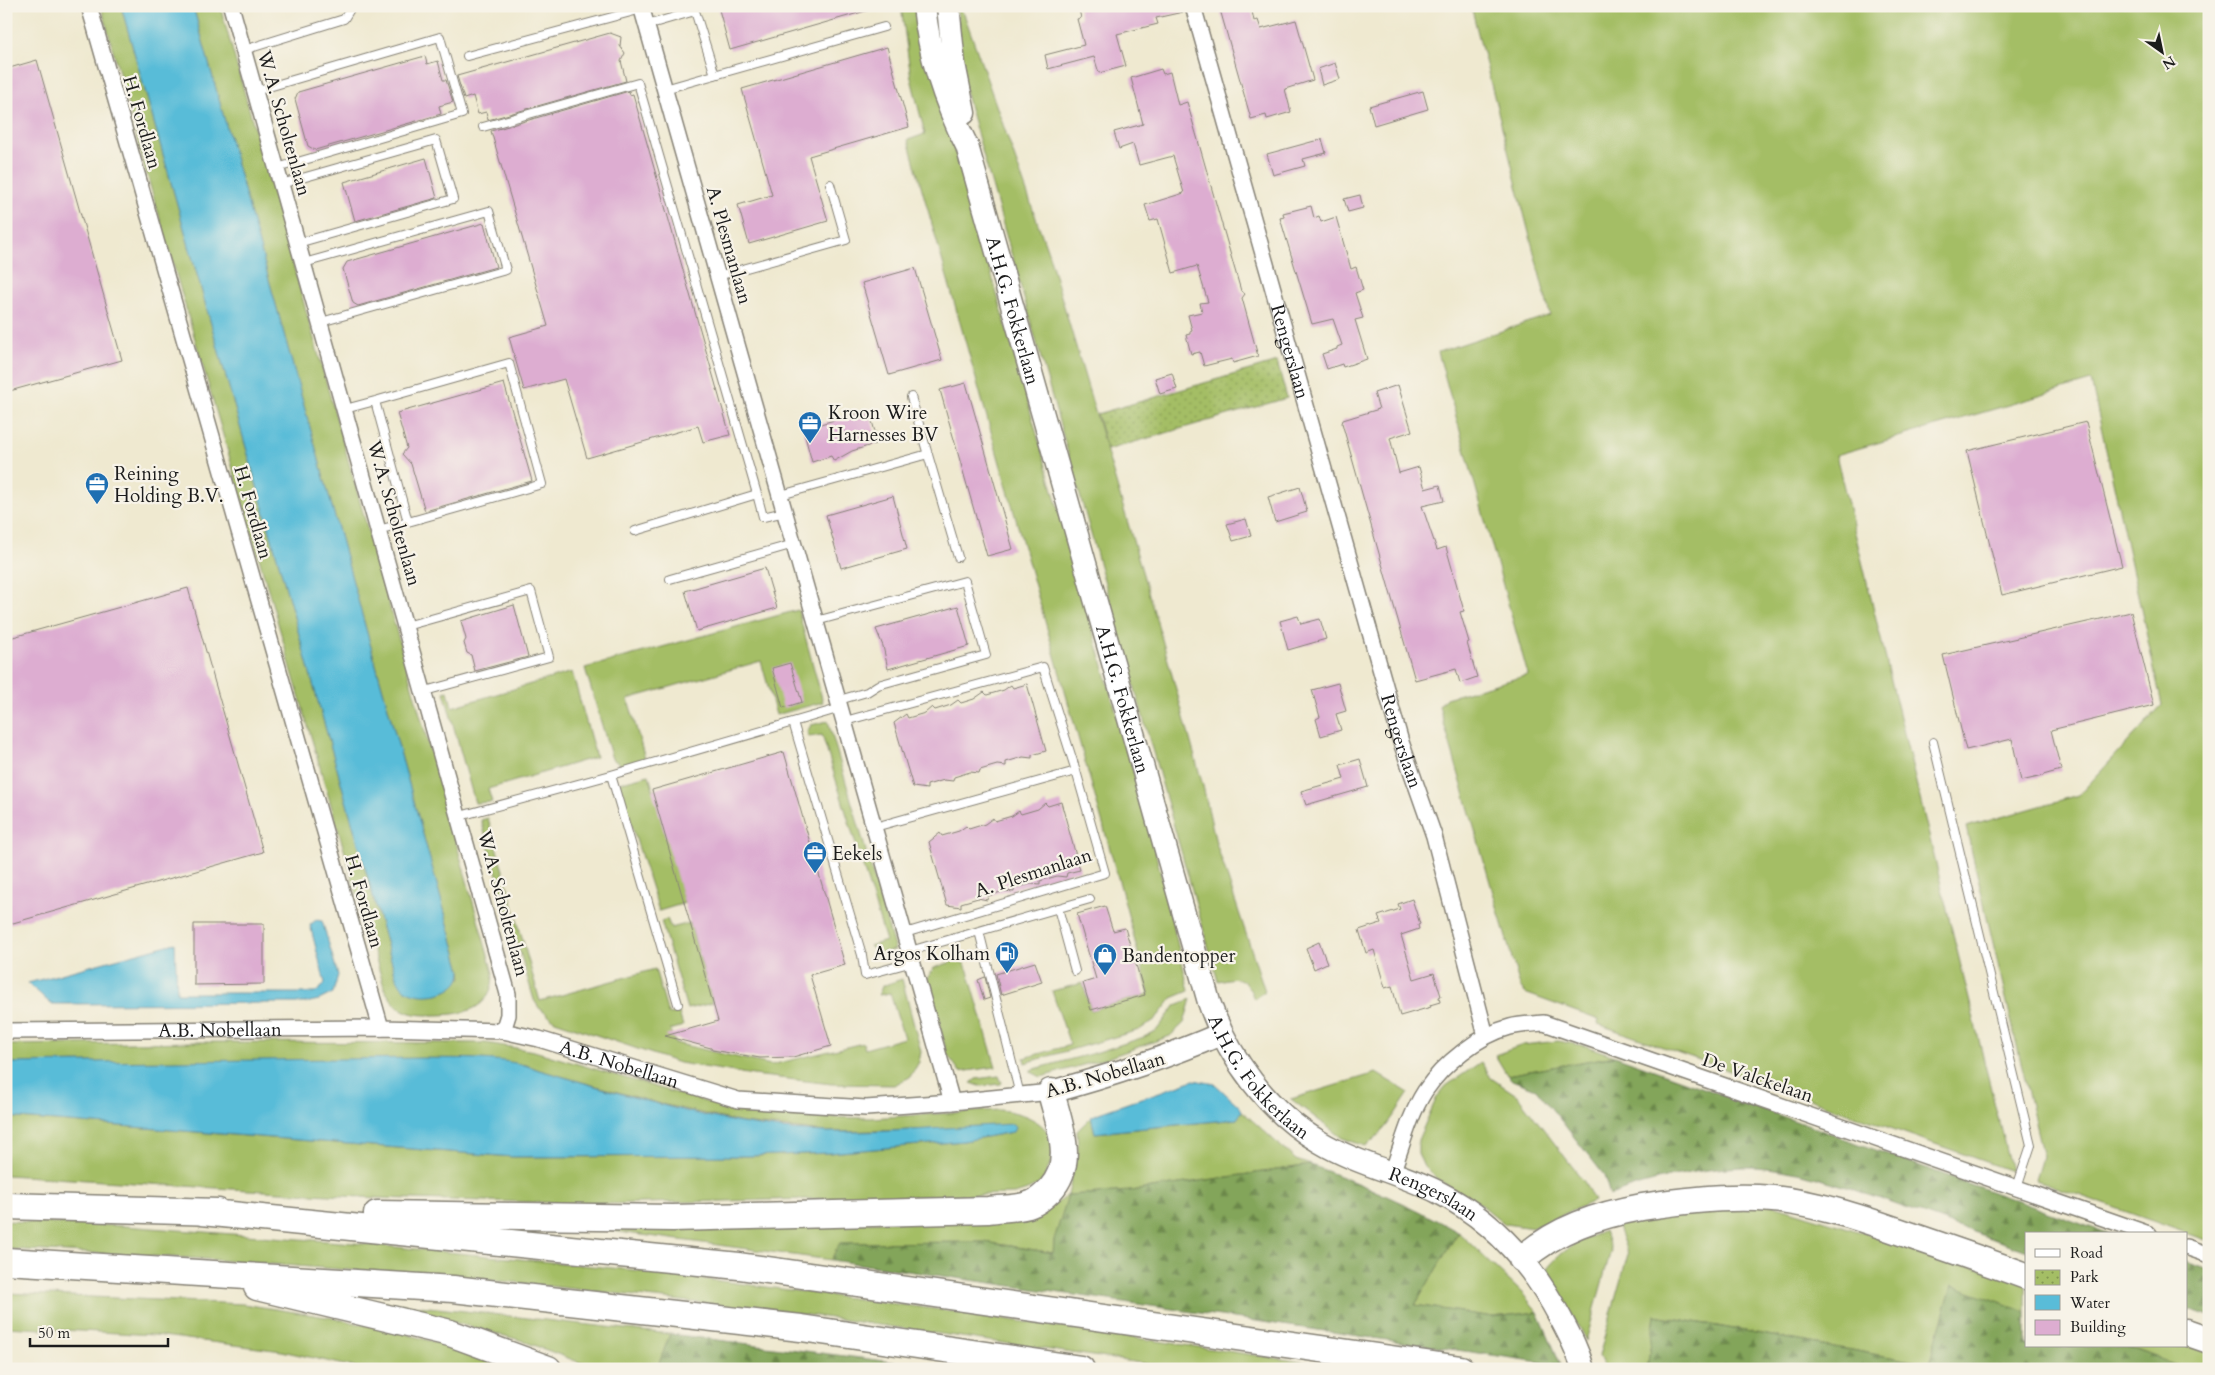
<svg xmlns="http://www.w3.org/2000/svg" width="2215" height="1375" font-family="Cardo,serif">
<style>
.grass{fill:#a4be65;stroke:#606d40}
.forest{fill:url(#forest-firs);stroke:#50603b}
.park{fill:url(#park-dots);stroke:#606d40}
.water{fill:#59bcd8;stroke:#3a6c7a}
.building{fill:#ddadd1}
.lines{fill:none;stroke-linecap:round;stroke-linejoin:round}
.lane-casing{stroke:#868276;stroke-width:10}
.street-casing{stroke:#868276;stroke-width:18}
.primary-casing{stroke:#868276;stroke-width:25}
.highway-casing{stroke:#868276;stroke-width:29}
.lane{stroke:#fff;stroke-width:8}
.street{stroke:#fff;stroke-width:15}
.primary{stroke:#fff;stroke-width:22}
.highway{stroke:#fff;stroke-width:26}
.labels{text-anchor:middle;stroke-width:4.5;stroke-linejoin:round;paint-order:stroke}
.street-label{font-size:19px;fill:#1c1c1c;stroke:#f7f3e8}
.poi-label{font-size:19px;fill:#1c1c1c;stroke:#f7f3e8;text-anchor:start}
</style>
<defs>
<pattern id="forest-firs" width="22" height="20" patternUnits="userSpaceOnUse" patternTransform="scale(1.25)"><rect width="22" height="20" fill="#83a55a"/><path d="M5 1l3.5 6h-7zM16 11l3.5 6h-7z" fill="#6a864a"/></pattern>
<pattern id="park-dots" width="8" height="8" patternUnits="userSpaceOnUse" patternTransform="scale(1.25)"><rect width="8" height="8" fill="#a4be65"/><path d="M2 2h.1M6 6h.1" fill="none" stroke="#859a52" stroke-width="1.8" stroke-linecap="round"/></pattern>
</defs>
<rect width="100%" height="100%" fill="#f7f3e8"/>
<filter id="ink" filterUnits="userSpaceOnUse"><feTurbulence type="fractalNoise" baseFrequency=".02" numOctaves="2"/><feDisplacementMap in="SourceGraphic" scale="10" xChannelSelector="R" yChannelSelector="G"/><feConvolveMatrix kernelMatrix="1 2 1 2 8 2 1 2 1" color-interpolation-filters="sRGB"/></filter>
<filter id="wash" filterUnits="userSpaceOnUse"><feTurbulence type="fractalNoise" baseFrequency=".0096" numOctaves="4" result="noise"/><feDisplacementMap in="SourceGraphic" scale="20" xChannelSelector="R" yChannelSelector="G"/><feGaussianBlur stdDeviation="1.12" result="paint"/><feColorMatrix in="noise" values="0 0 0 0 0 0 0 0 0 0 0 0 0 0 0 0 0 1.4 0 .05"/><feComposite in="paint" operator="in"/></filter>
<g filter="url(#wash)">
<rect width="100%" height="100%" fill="#efe9d0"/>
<!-- grass -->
<path class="grass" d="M101,6H121L396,977L462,978L461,971L193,6H220L493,973C493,1010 464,1015 433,1015C422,1015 412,1015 403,1010C394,1005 390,998 385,990L143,161Z
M901,6H919L948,129L973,210L1151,834L1189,991L1172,998L1156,1019L1139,1030L1025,1063L1024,1058L1070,1045L1052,991L1083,983L1091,1010L1149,994L1119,881L908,140L925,134L911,78Z
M957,6L964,14L1049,255L1162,639L1203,786L1216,843L1265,991L1254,999C1246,977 1239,976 1218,981L960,73Z
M1471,6H2209V1241L2036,1180L2043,1157L1966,827L2079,795L2162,705L2091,381L1836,455L2011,1171L1598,1024L1599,1020L1525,993L1520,986L1439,706L1446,698L1528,675L1438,352L1550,315Z
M798,610L823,702L776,715L761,661L628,699L645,759L622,765L612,759L585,668Z
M572,672L596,757L488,789L492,802L475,803L444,692L448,691L452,707Z
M828,721L895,950L878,953L870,946L886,941L822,735L809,737L807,732L811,725Z
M649,775L685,903L659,911L618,783Z
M488,818L540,1001L655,969L668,1014L679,1013L683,1026L670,1030L675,1043L771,1065L863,1043L865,1049L904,1038L890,993L879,995L882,986L902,979L921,1052L919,1062L910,1077L894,1085L832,1084L753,1075L679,1063L555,1021L539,1008L534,1000L481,820Z
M667,919L671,928L690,923L713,1003L687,1009L661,921Z
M957,960L965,964L968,971L996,1067L960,1072L947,1054L927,980L934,968Z
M1191,999L1184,1023L1170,1036L1104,1059L1041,1077L1031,1072V1070L1098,1052L1144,1037L1156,1031L1176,1005Z
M1558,1041L1586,1046L1615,1056L1507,1075L1495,1055L1523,1045Z
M197,1042L486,1043L534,1051L713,1104L774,1113L814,1117L870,1118L999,1110C1028,1112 1064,1129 1050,1164C1047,1171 1045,1179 1039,1184C1032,1189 1022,1192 1014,1194L600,1204L377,1198L6,1175V1117L513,1157L751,1156L829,1153L964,1141L1012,1132L1014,1125L920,1130L826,1132L743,1123L657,1103L539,1070L527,1065L471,1059L6,1063V1045Z
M1481,1062L1491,1078L1518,1096L1585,1183L1594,1201L1533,1228L1505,1224L1483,1206L1437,1179L1423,1165L1418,1153V1140L1437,1097L1446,1086Z
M1376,1073L1409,1093C1396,1112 1384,1134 1365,1146L1342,1138L1291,1099Z
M999,1076L1002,1083L1001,1084L980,1086L971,1083L976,1079Z
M1242,1111L1296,1160L1311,1165L1131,1191L1069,1195L1054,1240V1253L985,1242L840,1243L831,1260L589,1228L1026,1219L1043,1213L1068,1195L1078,1150L1077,1131L1091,1117L1095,1133L1237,1119Z
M1751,1198L2026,1283V1311L1952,1286L1929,1364L1656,1315L1647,1369H1605L1599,1356L1628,1254L1614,1217Z
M6,1221L124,1226L354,1243L643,1271L935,1309L1351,1369H1182L817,1316L512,1282L189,1258L6,1249Z
M1605,1231L1611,1250L1586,1341L1547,1269C1564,1248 1580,1240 1605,1231Z
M1458,1232L1522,1293L1538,1312L1493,1317L1415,1305Z
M6,1293L243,1304L333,1318L406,1334L470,1352L520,1369H363L282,1351L155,1335L6,1327Z
M375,1301L670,1334L657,1369H597L520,1340Z
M2186,1341L2209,1349V1369H2188L2125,1346H2186Z"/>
<!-- forest -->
<path class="forest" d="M1615,1056L2109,1234H2026V1251C1983,1235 1940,1220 1897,1205C1849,1188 1795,1166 1743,1167C1696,1169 1653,1179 1610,1195L1604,1175L1536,1089L1512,1080L1507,1075Z
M1311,1165C1362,1184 1410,1205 1458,1232L1415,1305L1493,1317L1538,1312L1561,1365L831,1260L840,1243L985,1242L1053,1253L1054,1240L1068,1195L1131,1191Z
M2186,1262L2209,1270V1316L2186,1308Z
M1952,1285L2026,1311V1346H2125L2188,1369H1647L1655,1315L1929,1364Z
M670,1334L948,1369H657Z"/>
<!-- park -->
<path class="park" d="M1277,362L1287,398L1107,450L1097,414Z"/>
<!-- water -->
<path class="water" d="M121,6H193L461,971C462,995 418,1002 403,988C400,985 398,980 396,977Z
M316,920L322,921L323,924L338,975L333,993L319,1000L305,1003L51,1004L28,983L175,943L177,993H315L321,988L325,983L310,925Z
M423,1058C459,1059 506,1056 539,1070C633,1096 729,1130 827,1132C889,1133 951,1127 1013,1124L1015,1128L1013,1132L964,1141L829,1153L751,1156L513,1157L6,1117V1063Z
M1194,1080L1215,1084L1240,1107L1242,1111L1237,1119L1095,1133L1091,1117L1099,1113Z"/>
<g id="blocks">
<!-- building -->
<path class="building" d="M718,6H868L869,10L730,50Z
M1078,6H1183V12L1156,18L1158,24L1117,34L1126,66L1099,73L1094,57L1048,69L1045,55L1084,45L1077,19L1081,18Z
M1219,6H1251L1254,21L1258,20L1261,29L1296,20L1313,80L1285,89L1291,112L1267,119L1266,115L1251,119Z
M610,33L621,37L620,46L625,53L621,61L626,81L488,120L486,112L478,114L473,96L464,99L457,76Z
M887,47L909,127L809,156L828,221L749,244L738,205L772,195L742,89Z
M425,56L427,64L438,61L443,80H446L453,102L439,106L441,114L315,150L308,146L295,99L298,92Z
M37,60L122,360L6,392V69Z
M1335,63L1340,79L1322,85L1318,69Z
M1161,69L1163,74L1170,72L1178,105L1187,102L1241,291L1245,294L1242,298L1258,356L1233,363L1232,359L1204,366L1200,352L1191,354L1186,335L1190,334V331L1192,330L1188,315L1202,312L1200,303L1208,302L1197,266L1173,273L1158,219L1150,221L1145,205L1184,193L1173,156L1139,165L1133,144L1119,149L1114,132L1143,124L1131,78Z
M629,91L630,95L633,94L730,435L703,442L698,426L587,458L564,379L524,390L509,337L548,326L491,131Z
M1423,91L1428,109L1374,125L1369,106Z
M1322,139L1326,153L1303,159L1305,166L1273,175L1267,154Z
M426,158L437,198L355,221L344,182Z
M1360,195L1363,208L1348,212L1344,199Z
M1311,206L1314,218L1319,216L1321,222L1336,217L1351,269L1356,267L1363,290L1355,293L1363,318L1355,320L1367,359L1343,367L1342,364L1327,369L1322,354L1337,349V347L1342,345L1333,319L1312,324L1280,218L1284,217L1283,213Z
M484,223L496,267L358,306L353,303L343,269L347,262Z
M915,268L942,360L889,375L862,283Z
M1172,373L1177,389L1160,394L1155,378Z
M504,383L532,481L425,511L411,464L402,454L407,448L397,413Z
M966,383L1013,549L987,556L940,390Z
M1398,385L1412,431L1390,438L1399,473L1419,467L1425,489L1440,485L1444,501L1422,506L1437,550L1446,547L1464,611L1460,612L1469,642L1467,643L1477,677L1460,683L1456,669L1415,680L1342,423L1343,420L1379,409L1374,393Z
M869,410L878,443L852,451L834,461L831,456L812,462L803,429Z
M2086,422L2122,566L2002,595L1967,451Z
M1300,487L1307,512L1275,522L1268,497Z
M893,496L907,549L841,568L826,515Z
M1246,519L1251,536L1233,541L1227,524Z
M765,568L777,608L697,631L685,591Z
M188,588L263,852L6,925V639Z
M514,605L528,657L475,671L471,655L467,653L464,643L466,639L461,621Z
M958,606L969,646L888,669L883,646L876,629Z
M2131,612L2154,705L2051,730L2061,770L2043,775V776L2021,781L2012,739L1966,750L1943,655Z
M1298,616L1301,624L1320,619L1326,639L1288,650L1280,621Z
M790,663L802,702L783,708L772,668Z
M1338,683L1346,711L1336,714L1341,730L1321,736L1316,719L1320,717L1312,690Z
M1027,684L1046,751L1032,755V758L1023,757L1006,762V766L997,765L980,770L979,773L970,772L954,777L953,781L944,780L927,785V789L913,787L894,723L906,714L908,718L925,713L932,707L935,710L951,705L958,700L961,703L974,699L984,692L987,695L1004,690L1011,685L1013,688Z
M784,752L845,965L810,975L831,1046L793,1057L760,1058L712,1050L711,1048L665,1036L718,1021L652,790Z
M1360,759L1368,787L1306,805L1301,791L1344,779L1340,765Z
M1061,802L1080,870L1067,873L1066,877L1057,876L1040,881V885L1031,884L1014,888V892L1004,891L988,896L987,900L978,898L961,903V907L947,905L929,842L940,833L942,836L959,831L966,826L969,829L985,824L993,818L995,821L1012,816L1019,811L1021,814L1038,809L1045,803L1048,806Z
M1412,899L1420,924L1418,925L1419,929L1401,935L1414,979L1434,973L1441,996L1439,997L1440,1002L1430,1005L1431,1007L1400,1016L1392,986L1385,988L1374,950L1366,953L1359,930L1381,923L1378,916L1400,909L1398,904Z
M1105,906L1113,931L1125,928L1145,995L1091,1010L1083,983L1096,979L1077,914Z
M194,924H264V984L194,985Z
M1319,942L1327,963L1314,969L1306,948Z
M1035,962L1042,982L1001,995L996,974Z
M985,977L990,998L984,1000L978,980Z"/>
</g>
</g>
<g filter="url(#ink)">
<use href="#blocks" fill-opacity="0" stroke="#868276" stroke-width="1"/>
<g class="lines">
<!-- lane casing -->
<g class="lane-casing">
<path id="lane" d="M695,11L715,75
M647,25L695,11L694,6
M244,50L344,19L352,6
M467,56L642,9
M665,89L884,27
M255,91L440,37L462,114L277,168
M483,127L638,83L757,494
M281,184L436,140L453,199L298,243
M304,263L489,211L506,270L321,322
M718,276L846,240L830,184
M911,397L958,557
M375,401L509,363L542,484L408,522
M345,409L375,401L408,522L378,530
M781,495L928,454
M635,531L757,494L763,517L785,512
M670,579L794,544
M816,621L965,581L986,655L878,685L867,692L839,700
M406,626L531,591L549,657L425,691
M845,721L1043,667L1076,771L1105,873L905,933
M793,722L862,955L865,975L913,962
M1933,742L2031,1145L2017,1187
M611,775L678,1004
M460,816L611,775L841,708
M875,827L1076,771
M1058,908L1075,971
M979,931L1020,1095
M910,951L1090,899"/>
</g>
<!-- street casing -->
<g class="street-casing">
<g id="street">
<path d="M89,6L381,1028"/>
<path d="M231,6L508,994V1015L503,1031"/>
<path d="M641,6L952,1102"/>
<path id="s1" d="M1193,6L1401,742L1434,836L1486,1036"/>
<path id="s2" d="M6,1031L381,1028L503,1031L539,1039L738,1100L866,1108L952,1102L1051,1092"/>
<path d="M1392,1173C1402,1146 1409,1116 1425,1091C1443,1064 1479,1035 1510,1027C1521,1024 1533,1024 1544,1023L2149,1234"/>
<path d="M2186,1247L2209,1255"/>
</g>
</g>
<!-- primary casing -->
<g class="primary-casing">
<g id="primary">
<path id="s3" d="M924,6C929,54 945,103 967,146L1209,1002C1228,1057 1268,1112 1320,1142C1357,1164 1400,1173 1438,1192C1493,1220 1532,1264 1560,1317C1569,1334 1578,1350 1583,1369"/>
<path d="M948,6L954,64L964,113"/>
<path d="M1051,1092C1110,1076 1165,1058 1221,1034"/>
</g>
</g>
<!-- highway casing -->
<g class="highway-casing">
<path id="highway" d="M6,1206L218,1212
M202,1212L739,1266L1461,1369
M377,1214L673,1218L989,1210C1002,1208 1019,1209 1031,1204C1038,1202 1045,1195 1050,1190C1076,1162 1059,1125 1051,1092
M1522,1259C1556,1229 1598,1215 1642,1207C1685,1200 1730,1195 1773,1199C1821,1204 1867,1220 1912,1236C1950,1249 1988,1262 2026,1276
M6,1261L453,1289L801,1328L1081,1369
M257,1287L450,1333L548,1369
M2186,1332L2209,1340"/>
</g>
<!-- lane -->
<use href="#lane" class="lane"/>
<!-- street -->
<use href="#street" class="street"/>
<!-- primary -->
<use href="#primary" class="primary"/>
<!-- highway -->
<use href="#highway" class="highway"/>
</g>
</g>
<!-- icons -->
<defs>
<g id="office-pin" transform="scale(1.25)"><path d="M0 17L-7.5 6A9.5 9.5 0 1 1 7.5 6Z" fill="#1f6fb2" stroke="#f7f3e8"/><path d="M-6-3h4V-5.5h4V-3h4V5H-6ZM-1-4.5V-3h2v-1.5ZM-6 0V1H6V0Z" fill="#fff"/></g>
<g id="fuel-pin" transform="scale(1.25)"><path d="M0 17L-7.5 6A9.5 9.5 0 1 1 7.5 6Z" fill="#1f6fb2" stroke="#f7f3e8"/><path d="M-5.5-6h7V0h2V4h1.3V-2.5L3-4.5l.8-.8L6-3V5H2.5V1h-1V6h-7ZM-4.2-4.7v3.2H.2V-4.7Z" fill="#fff"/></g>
<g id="shop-pin" transform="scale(1.25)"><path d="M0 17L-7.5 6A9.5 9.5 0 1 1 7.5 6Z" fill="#1f6fb2" stroke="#f7f3e8"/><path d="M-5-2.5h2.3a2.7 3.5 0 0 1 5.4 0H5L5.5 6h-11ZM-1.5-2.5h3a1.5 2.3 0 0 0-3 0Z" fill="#fff"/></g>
</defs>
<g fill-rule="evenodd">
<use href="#office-pin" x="810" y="423"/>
<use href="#office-pin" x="97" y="484"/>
<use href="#office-pin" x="815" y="853"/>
<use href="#fuel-pin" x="1007" y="953"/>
<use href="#shop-pin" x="1105" y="955"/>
</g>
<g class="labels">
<!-- street labels -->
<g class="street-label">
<text transform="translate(143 122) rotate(74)" y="7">H. Fordlaan</text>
<text transform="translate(285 123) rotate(74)" y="7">W.A. Scholtenlaan</text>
<text transform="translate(730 245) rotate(74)" y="7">A. Plesmanlaan</text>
<text dy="7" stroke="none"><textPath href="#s3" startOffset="318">A.H.G. Fokkerlaan</textPath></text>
<text dy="7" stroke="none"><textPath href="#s1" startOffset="359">Rengerslaan</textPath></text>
<text transform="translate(254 512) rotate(74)" y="7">H. Fordlaan</text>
<text transform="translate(395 513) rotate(74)" y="7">W.A. Scholtenlaan</text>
<text dy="7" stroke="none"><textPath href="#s3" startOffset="722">A.H.G. Fokkerlaan</textPath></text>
<text dy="7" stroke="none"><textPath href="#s1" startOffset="764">Rengerslaan</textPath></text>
<text transform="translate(1033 872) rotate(-18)" y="7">A. Plesmanlaan</text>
<text transform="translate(365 901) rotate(74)" y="7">H. Fordlaan</text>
<text transform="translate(504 903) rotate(75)" y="7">W.A. Scholtenlaan</text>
<text dy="7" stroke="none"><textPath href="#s2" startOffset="214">A.B. Nobellaan</textPath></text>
<text dy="7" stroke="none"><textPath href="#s2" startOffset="618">A.B. Nobellaan</textPath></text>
<text dy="7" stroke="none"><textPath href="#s3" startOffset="1128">A.H.G. Fokkerlaan</textPath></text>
<text transform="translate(1105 1074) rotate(-16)" y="7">A.B. Nobellaan</text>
<text transform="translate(1758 1077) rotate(19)" y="7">De Valckelaan</text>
<text dy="7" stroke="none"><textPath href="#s3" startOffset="1344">Rengerslaan</textPath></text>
</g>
<!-- poi labels -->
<g class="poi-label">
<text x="828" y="419">Kroon Wire<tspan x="828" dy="22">Harnesses BV</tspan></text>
<text x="114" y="480">Reining<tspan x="114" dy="22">Holding B.V.</tspan></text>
<text x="832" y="860">Eekels</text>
<text x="990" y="960" text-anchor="end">Argos Kolham</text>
<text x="1122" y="962">Bandentopper</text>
</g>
</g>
<!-- margin -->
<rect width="2215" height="1375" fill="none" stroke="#f7f3e8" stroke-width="25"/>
<!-- legend -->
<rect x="2025" y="1232" width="162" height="115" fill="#f7f3e8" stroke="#9f9d96"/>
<rect x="2035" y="1249" width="25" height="8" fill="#ffffff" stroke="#9f9d96"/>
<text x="2070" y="1258" font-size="15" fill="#1c1c1c">Road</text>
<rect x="2035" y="1270" width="25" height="15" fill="url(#park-dots)" stroke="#9f9d96"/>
<text x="2070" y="1282" font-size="15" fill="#1c1c1c">Park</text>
<rect x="2035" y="1295" width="25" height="15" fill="#59bcd8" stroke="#9f9d96"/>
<text x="2070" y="1308" font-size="15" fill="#1c1c1c">Water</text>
<rect x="2035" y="1320" width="25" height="15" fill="#ddadd1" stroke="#9f9d96"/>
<text x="2070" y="1332" font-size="15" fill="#1c1c1c">Building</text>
<!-- north arrow -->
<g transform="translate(2162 52) rotate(147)" stroke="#f7f3e8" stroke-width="4" paint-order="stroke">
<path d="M0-4L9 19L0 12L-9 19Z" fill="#1c1c1c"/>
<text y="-8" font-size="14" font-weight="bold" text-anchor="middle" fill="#1c1c1c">N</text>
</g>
<!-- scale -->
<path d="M30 1338v8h138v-8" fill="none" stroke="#1c1c1c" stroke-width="2.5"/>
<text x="38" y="1338" font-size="15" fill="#1c1c1c" stroke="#f7f3e8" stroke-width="4" paint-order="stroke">50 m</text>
</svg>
